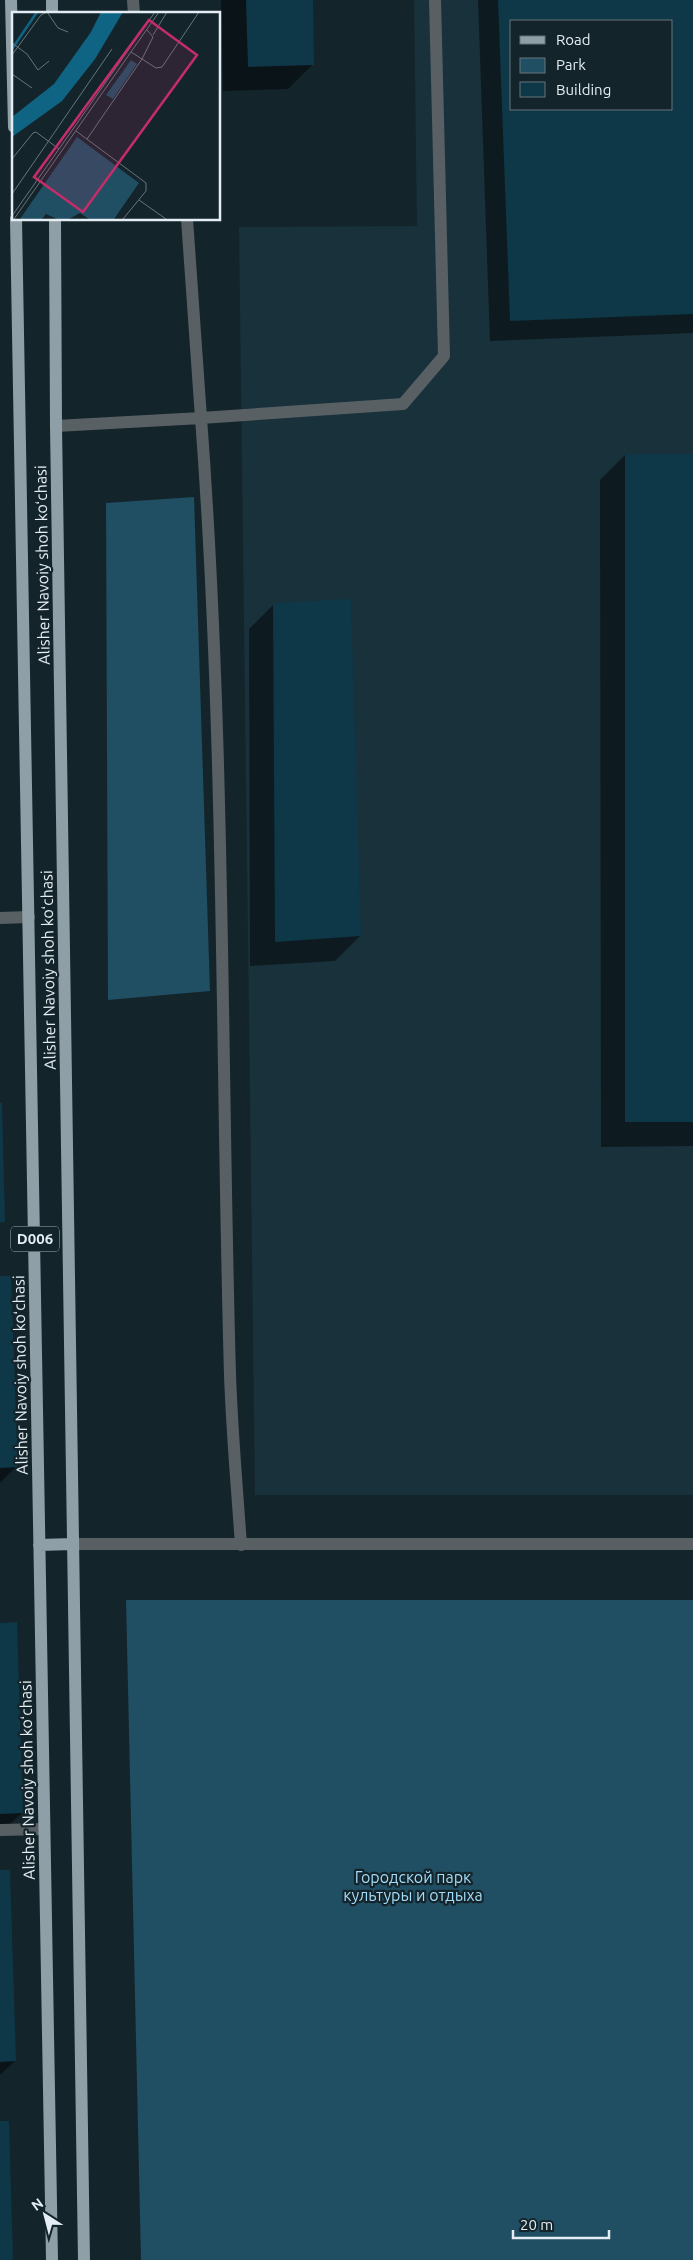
<svg xmlns="http://www.w3.org/2000/svg" width="693" height="2260" font-family="Ubuntu,sans-serif">
<style>
.built{fill:#19313b;fill-rule:evenodd}
.green{fill:#204e62}
.shadow{fill:#0007;fill-rule:evenodd}
.building{fill:#0e3747;fill-rule:evenodd}
.lines{fill:none;stroke-linecap:round;stroke-linejoin:round}
.lane{stroke:#586064;stroke-width:12}
.street{stroke:#586064;stroke-width:12}
.primary{stroke:#8f9fa7;stroke-width:12}
.labels{text-anchor:middle;stroke-width:4.5;stroke-linejoin:round;paint-order:stroke}
.shield{fill:#14242b;stroke:#a5b1b7;stroke-width:1}
.shield-label{font-size:15px;font-weight:bold;fill:#e3edf3}
.street-label{font-size:16px;fill:#e3edf3;stroke:#14242b}
.park-label{font-size:16px;fill:#a2dcf8;stroke:#14242b}
.inset-river{fill:none;stroke:#106483;stroke-width:2.5}
.inset-road{fill:none;stroke:#67747b;stroke-width:1}
.view{fill:#c52d6a;fill-opacity:0.15;stroke:#c52d6a;stroke-width:2.5}
.inset-edge{fill:none;stroke:#e3edf3;stroke-width:2.5}
</style>
<rect width="100%" height="100%" fill="#14242b"/>
<!-- built -->
<path class="built" d="M414,0H693V1495H255L239,227L417,226ZM512,21H672V109H512Z"/>
<!-- green -->
<path class="green" d="M194,497L210,991L108,1000L106,503Z
M126,1600H693V2260H141Z"/>
<!-- shadow -->
<path class="shadow" d="M221,0H311L313,64L288,89L223,91Z
M478,0H693V333L490,341ZM512,21H672V109H512Z
M625,455H693V1146L601,1147L600,480Z
M274,604L360,936L335,961L250,966L249,629Z
M0,1277L16,1467L0,1483Z
M0,1624L22,1813L0,1833Z
M0,1871L15,2061L0,2075Z"/>
<!-- building -->
<path class="building" d="M246,0H313L314,65L248,67Z
M498,0H693V314L510,321ZM512,21H672V109H512Z
M625,454H693V1122H625Z
M351,599L361,936L275,942L273,603Z
M0,1103H2L5,1222H0Z
M0,1276H11L18,1467L0,1468Z
M17,1622L23,1813L0,1814V1623Z
M0,1870H10L16,2061L0,2062Z
M0,2121H9L13,2260H0Z"/>
<g class="lines">
<!-- lane -->
<path class="lane" d="M133,0L134,14
M56,426L201,418L187,219
M0,918L29,917
M241,1545C237,1488 232,1432 230,1375C221,1056 225,737 201,418L403,404L444,356L435,0
M0,1830L44,1829"/>
<!-- street -->
<path class="street" d="M73,1544H693"/>
<!-- primary -->
<path class="primary" d="M11,0L14,127
M52,0V14
M16,219L52,2260
M55,219L56,426L84,2260
M39,1545L73,1544"/>
</g>
<g class="labels">
<!-- shield labels -->
<rect class="shield" x="11" y="1226.5" width="48" height="25" rx="4"/>
<g class="shield-label">
<text x="35" y="1244">D006</text>
</g>
<!-- street labels -->
<g class="street-label">
<text transform="translate(42 565) rotate(-91)" y="6">Alisher Navoiy shoh koʻchasi</text>
<text transform="translate(48 970) rotate(-91)" y="6">Alisher Navoiy shoh koʻchasi</text>
<text transform="translate(20 1375) rotate(-91)" y="6">Alisher Navoiy shoh koʻchasi</text>
<text transform="translate(27 1780) rotate(-91)" y="6">Alisher Navoiy shoh koʻchasi</text>
</g>
<!-- park labels -->
<g class="park-label">
<text x="413" y="1883">Городской парк<tspan x="413" dy="18">культуры и отдыха</tspan></text>
</g>
</g>
<!-- overview -->
<g transform="translate(12 12)">
<rect width="208" height="208" fill="#14242b"/>
<path d="M119,48L125,52L101,87L94,83ZM65,125L127,171L102,207H77L68,201L57,207H45L34,202L30,207H8Z" fill="#204e62"/>
<path d="M89,0H111L83,47L50,89L0,125V105L42,72L79,20Z" fill="#106483"/>
<path class="inset-river" d="M0,37L25,0"/>
<path class="inset-road" d="M35,0L46,16L56,20M141,23L155,0M0,31L15,42L26,58L37,49M119,40L130,47L141,25L135,18M0,43L29,3L35,0M0,62L20,76M64,119L134,171V179L111,207M75,127L130,47L144,56L150,55L187,0M0,147L21,121L24,120L47,137M0,182L100,37M127,188L154,207M0,204L143,0M2,207L147,0"/>
<path class="view" d="M137,8L185,43L71,200L22,165Z"/>
<rect width="208" height="208" class="inset-edge"/>
</g>
<!-- legend -->
<rect x="510" y="20" width="162" height="90" fill="#14242b" stroke="#67747b"/>
<rect x="520" y="36" width="25" height="8" fill="#8f9fa7" stroke="#67747b"/>
<text x="556" y="45" font-size="15" fill="#e3edf3">Road</text>
<rect x="520" y="58" width="25" height="15" fill="#204e62" stroke="#67747b"/>
<text x="556" y="70" font-size="15" fill="#e3edf3">Park</text>
<rect x="520" y="82" width="25" height="15" fill="#0e3747" stroke="#67747b"/>
<text x="556" y="95" font-size="15" fill="#e3edf3">Building</text>
<!-- north arrow -->
<g transform="translate(45 2215) rotate(324)" stroke="#14242b" stroke-width="4" paint-order="stroke">
<path d="M0-4L9 19L0 12L-9 19Z" fill="#e3edf3"/>
<text y="-8" font-size="14" font-weight="bold" text-anchor="middle" fill="#e3edf3">N</text>
</g>
<!-- scale -->
<path d="M513 2230v8h96v-8" fill="none" stroke="#e3edf3" stroke-width="2.5"/>
<text x="520" y="2230" font-size="15" fill="#e3edf3" stroke="#14242b" stroke-width="4" paint-order="stroke">20 m</text>
</svg>
